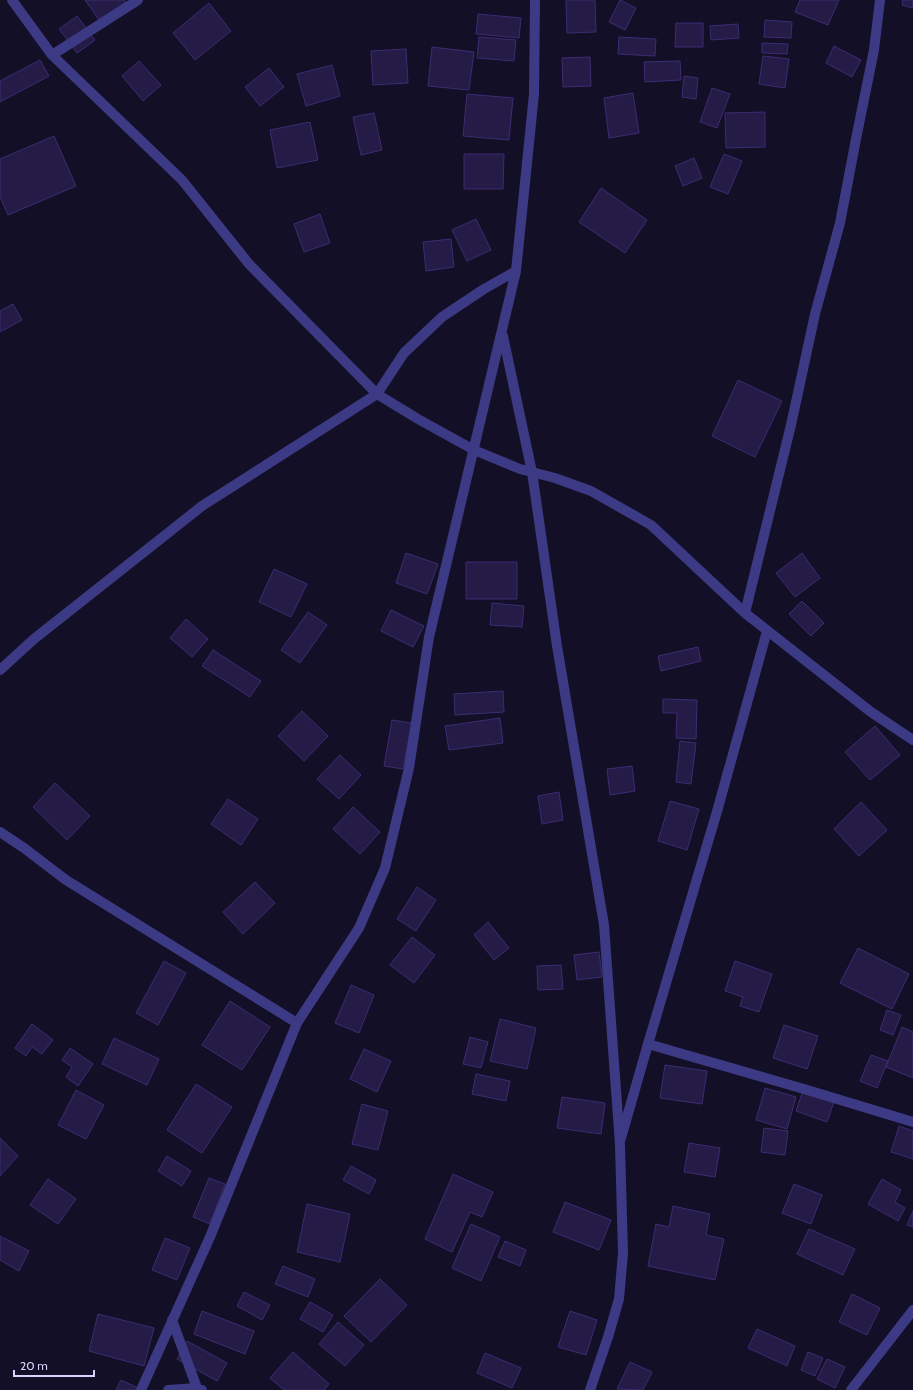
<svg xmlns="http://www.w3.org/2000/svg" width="913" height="1390" font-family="Cabin,sans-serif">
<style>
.building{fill:#241b47;stroke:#3b2d73}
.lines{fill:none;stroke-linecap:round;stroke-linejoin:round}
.street{stroke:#3d3a85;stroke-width:10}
</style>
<rect width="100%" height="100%" fill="#130f26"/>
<!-- building -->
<path class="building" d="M85,0H124L130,9L104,27Z
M566,0H595L596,32L567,33Z
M620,0L636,8L625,30L609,22Z
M800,0H839L828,25L795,12Z
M903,0H913V8L902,5Z
M209,3L231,31L195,60L173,33Z
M478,14L521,18L519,38L476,34Z
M77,16L95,40L77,53L59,29Z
M765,20L792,22L791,38L764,37Z
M676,23H703V47H675Z
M738,24L739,38L711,40L710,26Z
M479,37L516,40L514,61L477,58Z
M619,37L656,39L655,56L618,54Z
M762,43L788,44L787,54L762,53Z
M834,46L861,60L852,77L826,63Z
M432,47L474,52L469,90L428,86Z
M406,49L408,83L373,85L371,51Z
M763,56L789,59L785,88L759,84Z
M590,57L591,86L563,87L562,58Z
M40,60L49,76L0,102V81Z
M139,61L161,85L143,101L122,76Z
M680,61L681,80L645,82L644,62Z
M332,65L340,96L306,106L297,74Z
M269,68L284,87L260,106L245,87Z
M684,76L698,78L696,99L682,97Z
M712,88L730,94L717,128L700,122Z
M633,93L639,133L609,138L604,98Z
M467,94L513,98L509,140L463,136Z
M765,112V147L726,148L725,113Z
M374,113L382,150L361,155L353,117Z
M310,122L318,160L277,168L270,130Z
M54,136L76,186L8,215L0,197V159Z
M464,154H504L503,189H464Z
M724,154L742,161L728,194L710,187Z
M694,158L702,178L683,186L675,166Z
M601,188L647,220L625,253L579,222Z
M320,214L330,243L304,252L294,224Z
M476,219L491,250L467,261L452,230Z
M451,239L454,267L426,271L423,242Z
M13,304L22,320L0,332V311Z
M738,380L782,401L755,457L712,436Z
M406,553L438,564L427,594L396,583Z
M802,553L820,578L795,597L776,573Z
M466,562H517V599H466Z
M274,569L307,584L291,617L259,602Z
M802,601L824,623L811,636L789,614Z
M492,603L524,606L522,627L490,625Z
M391,610L424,626L413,647L381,631Z
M308,612L327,625L300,663L281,650Z
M186,619L208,639L192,657L170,638Z
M698,647L701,661L661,671L658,656Z
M213,650L261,681L250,697L202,666Z
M503,691L504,712L455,715L454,694Z
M663,699L697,700L696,739L676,738L677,713H663Z
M302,711L328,736L304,761L278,736Z
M500,718L503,743L449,750L445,726Z
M392,720L412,723L403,769L384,766Z
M875,726L900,755L870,780L845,752Z
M680,741L696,743L691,784L676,782Z
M340,755L361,775L339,799L317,779Z
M632,766L635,791L610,795L607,769Z
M55,783L90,816L67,840L33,807Z
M559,792L563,820L542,824L538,796Z
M228,799L258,819L241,845L211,824Z
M670,801L699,809L687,850L658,841Z
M861,802L887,830L859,856L834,829Z
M353,807L380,832L360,854L333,829Z
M255,882L275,903L243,934L223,912Z
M417,887L436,900L416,931L397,919Z
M488,922L509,948L494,960L474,935Z
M412,937L435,955L414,983L390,965Z
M858,948L909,974L892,1009L840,983Z
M599,952L602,977L577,980L574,955Z
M164,961L186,973L158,1025L136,1013Z
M735,961L772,974L759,1012L740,1006L743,997L725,991Z
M561,965L563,989L538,990L537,966Z
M351,985L374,995L359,1033L335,1023Z
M230,1001L270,1027L242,1070L202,1045Z
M887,1010L901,1015L893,1035L880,1030Z
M500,1019L536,1028L527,1069L490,1061Z
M32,1024L53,1040L42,1054L32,1047L26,1056L15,1048Z
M784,1025L818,1036L807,1069L773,1058Z
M902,1027L913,1032V1078L886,1067Z
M470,1037L488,1042L481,1068L463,1064Z
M114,1038L159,1059L147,1085L102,1064Z
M70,1048L93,1064L78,1086L66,1077L72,1067L62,1060Z
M364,1049L391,1061L377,1092L350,1079Z
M871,1055L888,1061L877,1088L860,1081Z
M665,1065L707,1071L702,1104L660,1098Z
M476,1074L510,1081L506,1101L472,1094Z
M196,1084L232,1107L202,1153L167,1130Z
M805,1085L836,1096L827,1122L796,1111Z
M765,1088L796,1097L787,1129L756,1120Z
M76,1090L104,1105L86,1139L58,1125Z
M562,1097L605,1103L601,1134L557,1128Z
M362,1104L388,1111L378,1150L352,1144Z
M899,1126L913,1131V1159L891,1152Z
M764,1128L788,1131L785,1155L761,1152Z
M0,1138L18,1156L0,1176Z
M689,1143L720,1148L715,1177L684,1172Z
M167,1156L191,1171L182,1186L158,1171Z
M351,1166L376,1180L369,1194L343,1180Z
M453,1174L493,1192L482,1217L470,1212L452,1252L425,1239Z
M209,1178L225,1184L210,1224L193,1217Z
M48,1179L76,1199L58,1224L30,1205Z
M882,1179L901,1190L895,1202L905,1208L898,1221L868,1204Z
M794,1184L822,1195L811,1224L782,1213Z
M565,1202L611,1220L599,1250L553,1232Z
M307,1204L350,1214L340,1262L297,1252Z
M673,1206L710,1214L706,1235L724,1239L715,1280L648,1266L656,1224L669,1227Z
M913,1211V1227L907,1225Z
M471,1224L500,1237L481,1281L452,1268Z
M809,1229L855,1249L843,1275L797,1254Z
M0,1236L29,1251L19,1271L0,1260Z
M165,1238L190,1248L177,1280L152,1270Z
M505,1241L526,1250L520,1266L498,1257Z
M283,1266L315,1279L308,1297L275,1284Z
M380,1279L407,1305L371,1342L344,1316Z
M244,1292L270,1305L262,1320L237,1306Z
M852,1294L880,1308L867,1335L839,1322Z
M310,1302L333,1315L323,1332L300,1319Z
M202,1311L254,1331L245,1354L194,1334Z
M570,1311L597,1320L586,1355L558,1347Z
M98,1314L154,1328L144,1366L89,1351Z
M338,1322L364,1345L345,1366L319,1344Z
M757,1329L795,1346L787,1366L748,1348Z
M187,1341L227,1363L217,1381L177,1359Z
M293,1352L329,1384L324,1390H284L270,1378Z
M808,1352L823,1358L815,1376L801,1370Z
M485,1353L521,1368L512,1388L477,1373Z
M827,1359L845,1367L835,1388L817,1379Z
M630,1362L652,1372L643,1390L617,1389Z
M121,1380L138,1388L137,1390H116Z"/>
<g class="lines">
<!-- street -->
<path class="street" d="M12,0L52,55L182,180L249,264L377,394L418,419L474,450L520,469L555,478L591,491L651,525L745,613L871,712L913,740
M52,55L138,0
M503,336L532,472L557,646L604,925L620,1145L623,1253L619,1299L608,1337L590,1390
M745,613L791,425L815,314L840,223L856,139L874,50L880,0
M0,670L34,639L202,506L377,394L404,353L442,317L484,289L516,271
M0,832L24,848L66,880L297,1023
M648,1044L804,1089L913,1122
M621,1138L648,1044L718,808L767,631
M172,1320L197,1388
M141,1390L210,1237L297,1023L359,928L385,868L409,768L429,637L516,271L534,94L535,0
M168,1390L197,1388L202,1390
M851,1390L913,1310"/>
</g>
<!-- scale -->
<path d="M14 1370v6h80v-6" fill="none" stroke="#d9d4ff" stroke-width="2"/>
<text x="20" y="1370" font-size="12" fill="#d9d4ff" stroke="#130f26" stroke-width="3" paint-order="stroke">20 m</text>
</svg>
